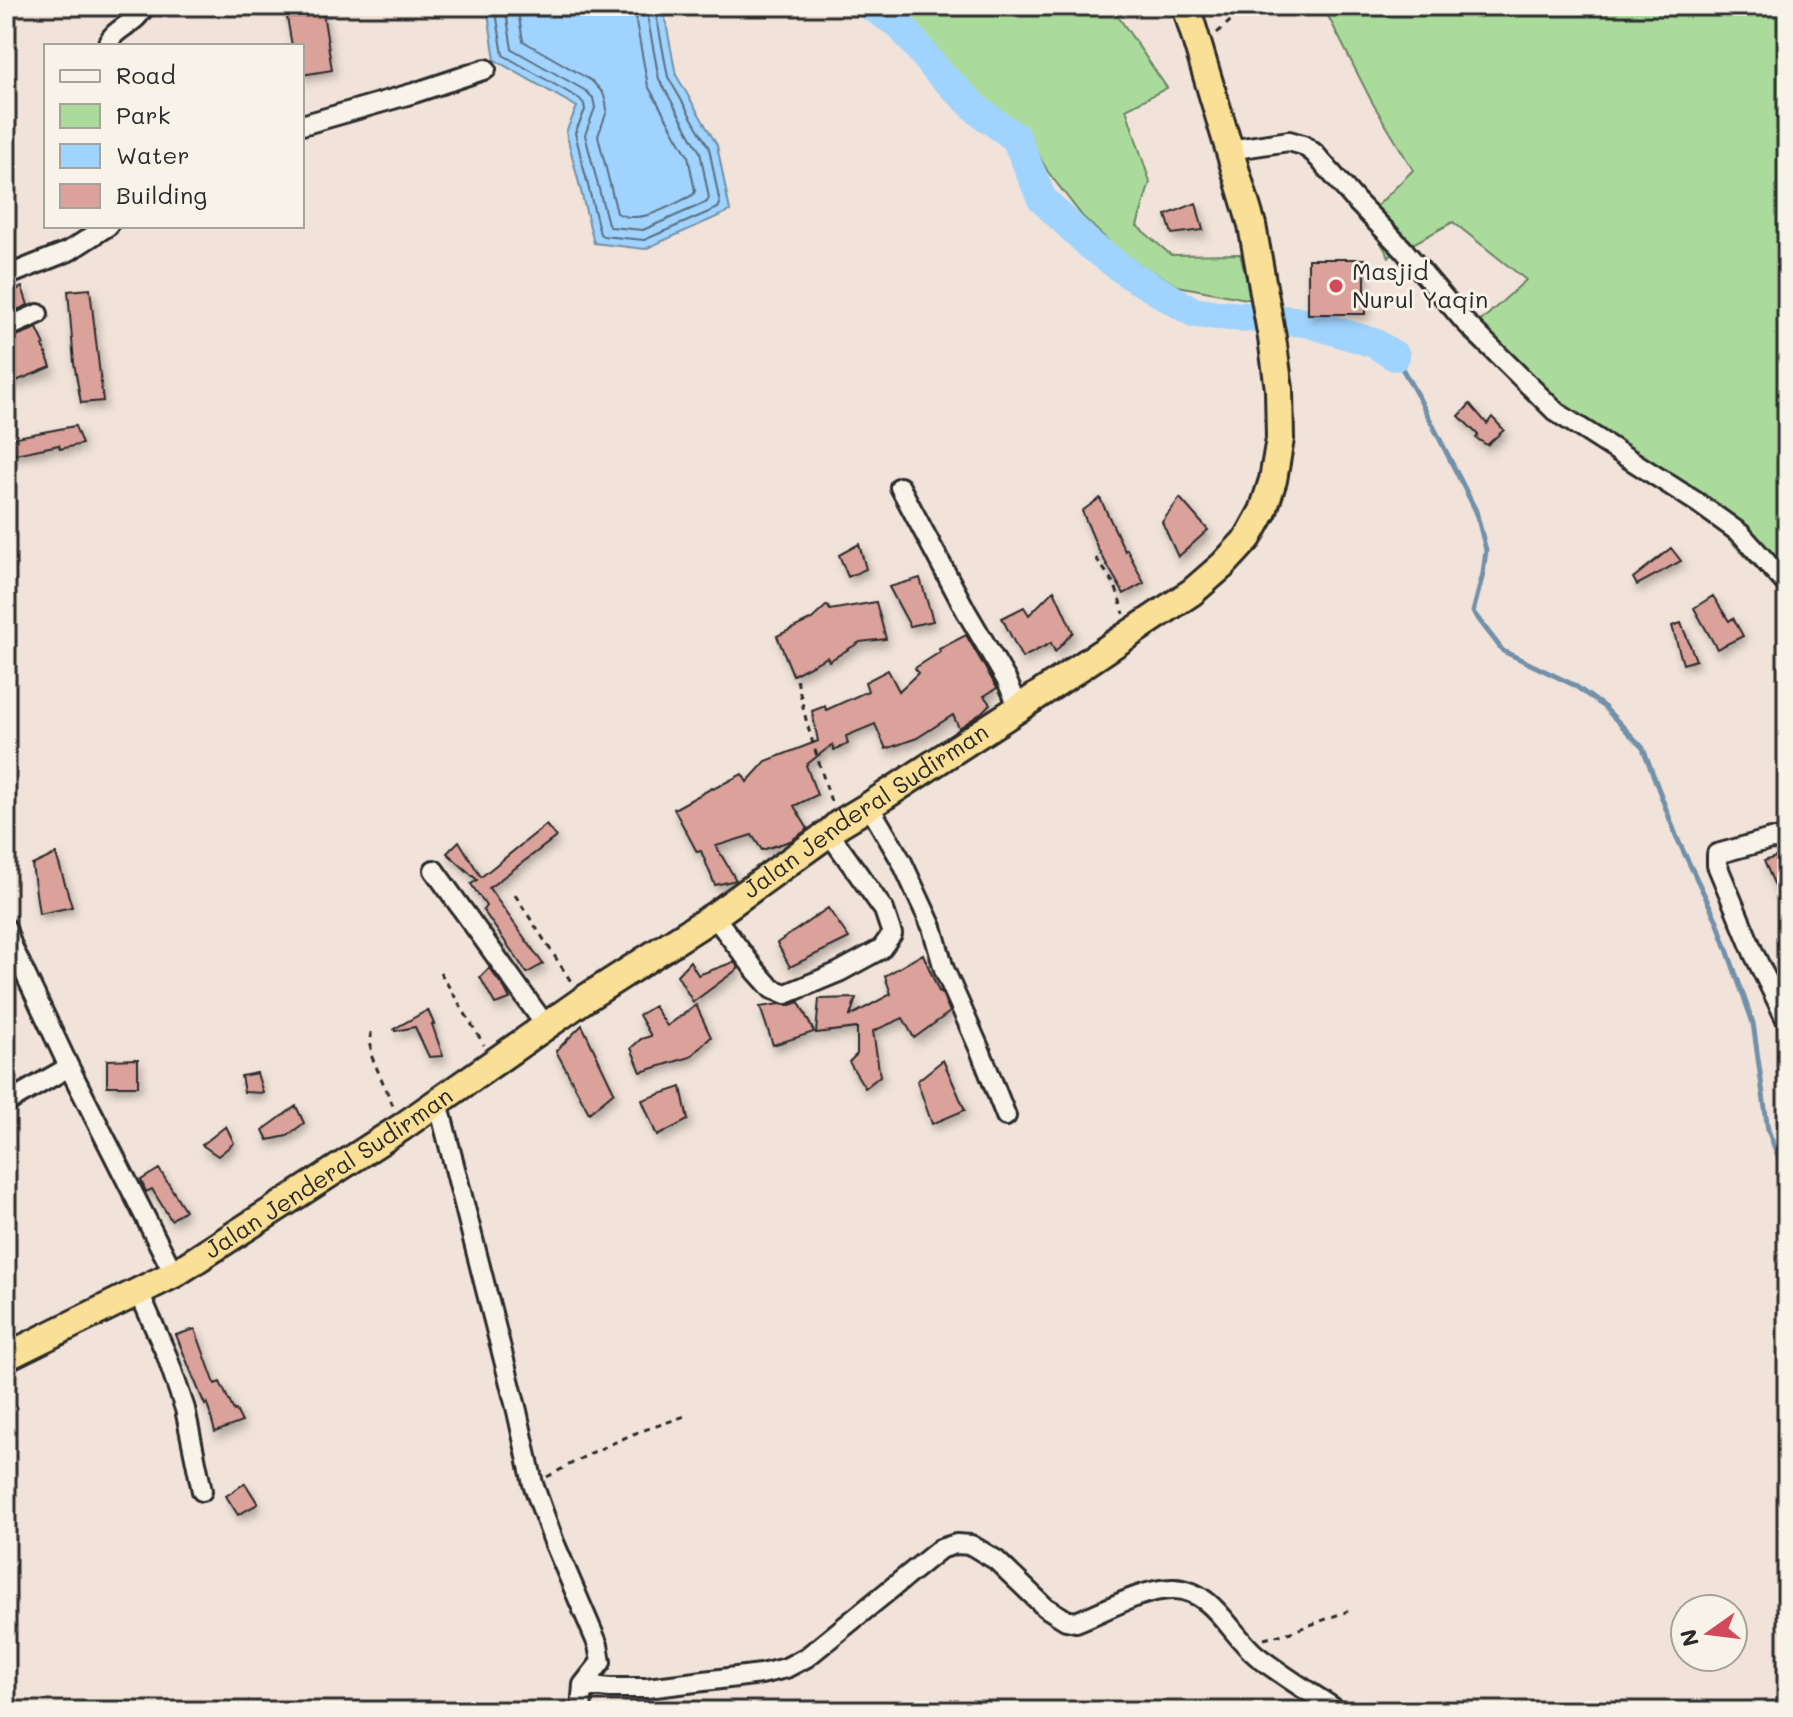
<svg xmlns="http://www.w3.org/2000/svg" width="1793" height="1717" font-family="Mali,sans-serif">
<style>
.green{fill:#aadb9c;stroke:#6a8364;stroke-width:2}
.water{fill:#a0d3fd;stroke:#7190a9;stroke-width:2}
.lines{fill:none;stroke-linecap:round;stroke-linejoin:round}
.shore{stroke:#5a6e7f;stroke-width:2}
.stream{stroke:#7190a9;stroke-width:5}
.river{stroke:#a0d3fd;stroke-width:30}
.building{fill:#dba19b;stroke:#2b2b2b;stroke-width:2;filter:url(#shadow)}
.minor-casing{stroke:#2b2b2b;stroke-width:24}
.highway-casing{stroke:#2b2b2b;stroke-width:32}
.path{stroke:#2b2b2b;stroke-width:3;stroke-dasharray:6 6;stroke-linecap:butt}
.minor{stroke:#f7f3e8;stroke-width:18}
.highway{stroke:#fadf96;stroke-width:26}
.poi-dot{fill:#d1495b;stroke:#f7f3e8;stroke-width:3}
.labels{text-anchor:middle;stroke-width:6;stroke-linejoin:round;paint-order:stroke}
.poi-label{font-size:24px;fill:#2b2b2b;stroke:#f7f3e8;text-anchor:start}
.street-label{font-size:24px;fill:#2b2b2b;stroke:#f7f3e8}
</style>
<defs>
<filter id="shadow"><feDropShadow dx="3" dy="5.5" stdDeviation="4" flood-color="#0004"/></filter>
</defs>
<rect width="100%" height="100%" fill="#f1e3d9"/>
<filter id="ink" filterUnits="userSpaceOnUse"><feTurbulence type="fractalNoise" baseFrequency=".0125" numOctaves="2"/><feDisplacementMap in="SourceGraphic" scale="16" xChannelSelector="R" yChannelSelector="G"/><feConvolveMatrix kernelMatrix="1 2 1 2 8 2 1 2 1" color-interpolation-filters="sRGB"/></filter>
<g filter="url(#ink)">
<!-- green -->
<path class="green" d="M896,6H1111L1167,88L1126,109L1150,182L1137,226L1171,255L1240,254L1252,300L1178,286L1122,254L1083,217L1048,172L1028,136L953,73Z
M1323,6H1787V593L1766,578L1678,486L1512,381L1463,337L1526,280L1453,222L1389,257L1366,217L1413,170L1372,102Z"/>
<!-- water -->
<path class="water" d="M487,6H671L665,18L676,75L717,145L730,211L645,249L594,243L566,132L577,107L495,60Z"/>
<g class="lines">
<!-- shore -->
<path class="shore" d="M495,6L503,55L580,99L584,104L585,110L575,133L600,234L603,236L644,240L718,208L720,204L709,148L668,77L657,19L662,6
M505,6L512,49L586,91L593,98L595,108L585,135L608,224L610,227L643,230L707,202L709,198L700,152L659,79L648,20L651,6
M517,6L523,41L592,81L603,93L606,102L607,111L598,136L617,213C640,226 671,205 693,195L695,191L688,156L648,86L636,22L638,6"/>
<!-- stream -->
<path class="stream" d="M1395,356L1420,400L1476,511L1486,550L1483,574L1473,612L1503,651L1574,685L1604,707L1643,748L1677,838L1717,921L1753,1023L1768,1130L1787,1181"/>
<!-- river -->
<path class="river" d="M871,6L900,25L939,73L980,112L1016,138L1042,199L1090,245L1129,274L1195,313L1306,322L1374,343L1395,356"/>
</g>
<!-- building -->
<path class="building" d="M285,6H322L332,70L302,75V46H292Z
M1196,203L1203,230L1172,234L1166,215Z
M1308,259H1365V314H1308Z
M22,287L28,305L6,315V294Z
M90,289L103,401L81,403L74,363L68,291Z
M37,328L45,345L43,346L51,367L6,385V340Z
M1470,404L1487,424L1492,417L1504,430L1487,445L1476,438L1478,435L1459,416Z
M75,426L82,444L60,449L59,445L6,456V439Z
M1100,498L1125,551L1127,549L1144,583L1124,594L1098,549L1082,511Z
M1180,498L1208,530L1178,557L1162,522Z
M859,544L866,569L848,577L839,555Z
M1671,548L1681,561L1637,585L1633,578Z
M920,578L933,621L910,626L889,587Z
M1054,590L1073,632L1055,652L1051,643L1022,658L1002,618L1024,607L1029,615Z
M1713,596L1729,621L1733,618L1743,636L1717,649L1694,608Z
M876,602L886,639L860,642L829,661L827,657L793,675L777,636L812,619L827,605L830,610Z
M1681,623L1696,660L1683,664L1672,626Z
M966,635L997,688L984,696L990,704L980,714L959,728L953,715L917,738L886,749L875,724L846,736L848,744L834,750L833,744L806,765L817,795L794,806L808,829L790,841L762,850L752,835L716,846L736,880L715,885L701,851L697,852L674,809L712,788L713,789L742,774L747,782L766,761L818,741L812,711L825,706L826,710L868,691L865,682L888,670L899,691L918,673L915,668L940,652L939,649Z
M546,825L556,837L489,888L543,964L527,973L483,910L486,906L471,884L477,880L447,853L459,841L481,877Z
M56,854L72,907L39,914L32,865Z
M1778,856L1787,880V913L1764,861Z
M828,908L849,938L790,967L777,943Z
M923,954L939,992L941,991L950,1012L914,1038L903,1018L873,1031L880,1076L865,1088L849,1062L857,1054V1028L816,1033L819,999L856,998L850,1016L891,994L885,976Z
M690,961L698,975L734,962L739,968L693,1002L677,975Z
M489,968L505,989L510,999L495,1004L480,977Z
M799,1002L814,1032L773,1045L760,1007L779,1004L790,1005Z
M696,1005L711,1037L690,1057L641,1072L631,1048L641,1039L651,1036L639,1015L654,1006L667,1026Z
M428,1010L434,1024H432L443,1056L429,1057L415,1027L395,1031L394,1029Z
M582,1025L614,1092L589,1113L556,1051Z
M138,1059V1086H107V1060Z
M943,1060L965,1110L932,1124L917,1081Z
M257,1073L263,1093L244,1092L241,1076Z
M681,1087L688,1120L657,1136L642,1100Z
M296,1106L304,1123L287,1136L268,1140L263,1130Z
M226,1126L234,1143L218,1156L202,1145Z
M159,1169L185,1210L171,1220L152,1189L146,1192L141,1180Z
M195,1329L215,1384L220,1382L234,1411L236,1410L242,1422L215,1432L207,1403L205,1405L199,1391L176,1335Z
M245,1483L258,1504L238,1515L226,1496Z"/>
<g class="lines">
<!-- minor casing -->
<g class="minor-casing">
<path id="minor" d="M107,46C113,27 137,25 144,6
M302,125L414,93L486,69
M1229,150L1289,141L1303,145L1314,153L1356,201L1402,248L1463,320L1556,412L1698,503L1741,534L1787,585
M6,276L69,251L108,226
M6,328L38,314
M900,487L966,611L1007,681L1019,708
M869,806L902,862L932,927L944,969L980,1050L1006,1116
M1787,845L1782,840L1771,839L1717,854V865L1754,954L1787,1021
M434,870L546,1026
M714,916L756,971L772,989L786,994L839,972L881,949L892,934L884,910L829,833
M6,928L12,946L69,1067L174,1274
M438,1102L517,1411L533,1484L554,1542L598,1645L601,1662L583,1685L581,1711
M6,1103L69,1067
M139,1292L167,1356L185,1409L202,1491
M583,1685L610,1688H647L761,1674L786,1668L807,1657L940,1549L956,1544L971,1545L996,1560L1045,1607L1066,1620L1076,1622C1105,1611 1144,1588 1174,1589C1213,1590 1230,1634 1257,1656C1283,1676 1311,1693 1338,1711"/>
</g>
<!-- highway casing -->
<g class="highway-casing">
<g id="highway">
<path id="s1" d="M6,1357L174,1274L402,1127L583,1000L714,916L829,833L839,824L869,806L1019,708L1192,592L1223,565L1248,538L1263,511L1273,480L1280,439L1279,389L1272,338L1252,225L1186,6"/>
</g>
</g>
<!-- path -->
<path class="path" d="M1217,33L1247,6
M1096,558L1115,585L1124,614
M797,680L807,724L832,805
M515,895L572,983
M440,972L484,1045
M371,1032V1055L394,1108
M547,1477L589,1454L633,1434L688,1415
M1264,1639L1291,1632L1348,1611"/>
<!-- minor -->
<use href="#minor" class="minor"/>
<!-- highway -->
<use href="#highway" class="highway"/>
</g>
</g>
<!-- markers -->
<circle class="poi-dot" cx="1336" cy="286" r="8"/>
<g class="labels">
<!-- poi labels -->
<g class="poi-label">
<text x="1352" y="280">Masjid<tspan x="1352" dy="28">Nurul Yaqin</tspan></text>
</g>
<!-- street labels -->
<g class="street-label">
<text dy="8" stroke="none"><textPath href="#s1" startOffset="1020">Jalan Jenderal Sudirman</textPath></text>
<text dy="8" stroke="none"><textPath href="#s1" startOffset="372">Jalan Jenderal Sudirman</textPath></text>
</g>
</g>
<!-- margin -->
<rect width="1793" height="1717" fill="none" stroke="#f7f3e8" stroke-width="32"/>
<rect x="16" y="16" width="1761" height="1685" fill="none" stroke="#2b2b2b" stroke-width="3" filter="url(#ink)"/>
<!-- legend -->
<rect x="44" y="44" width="260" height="184" fill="#f7f3e8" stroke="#a5a39c" stroke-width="2"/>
<rect x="60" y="70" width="40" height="12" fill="#f7f3e8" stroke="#a5a39c" stroke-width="2"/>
<text x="116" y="84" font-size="24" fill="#2b2b2b">Road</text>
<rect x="60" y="104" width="40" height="24" fill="#aadb9c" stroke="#a5a39c" stroke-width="2"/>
<text x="116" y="124" font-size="24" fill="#2b2b2b">Park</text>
<rect x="60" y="144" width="40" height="24" fill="#a0d3fd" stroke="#a5a39c" stroke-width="2"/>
<text x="116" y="164" font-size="24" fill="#2b2b2b">Water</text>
<rect x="60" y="184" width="40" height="24" fill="#dba19b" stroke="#a5a39c" stroke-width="2"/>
<text x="116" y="204" font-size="24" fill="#2b2b2b">Building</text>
<!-- north arrow -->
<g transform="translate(1709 1633) rotate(256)"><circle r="38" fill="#f7f3e8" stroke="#a5a39c" stroke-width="2"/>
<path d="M0-6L14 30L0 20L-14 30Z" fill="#d1495b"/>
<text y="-12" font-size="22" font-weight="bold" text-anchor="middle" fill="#2b2b2b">N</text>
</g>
</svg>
